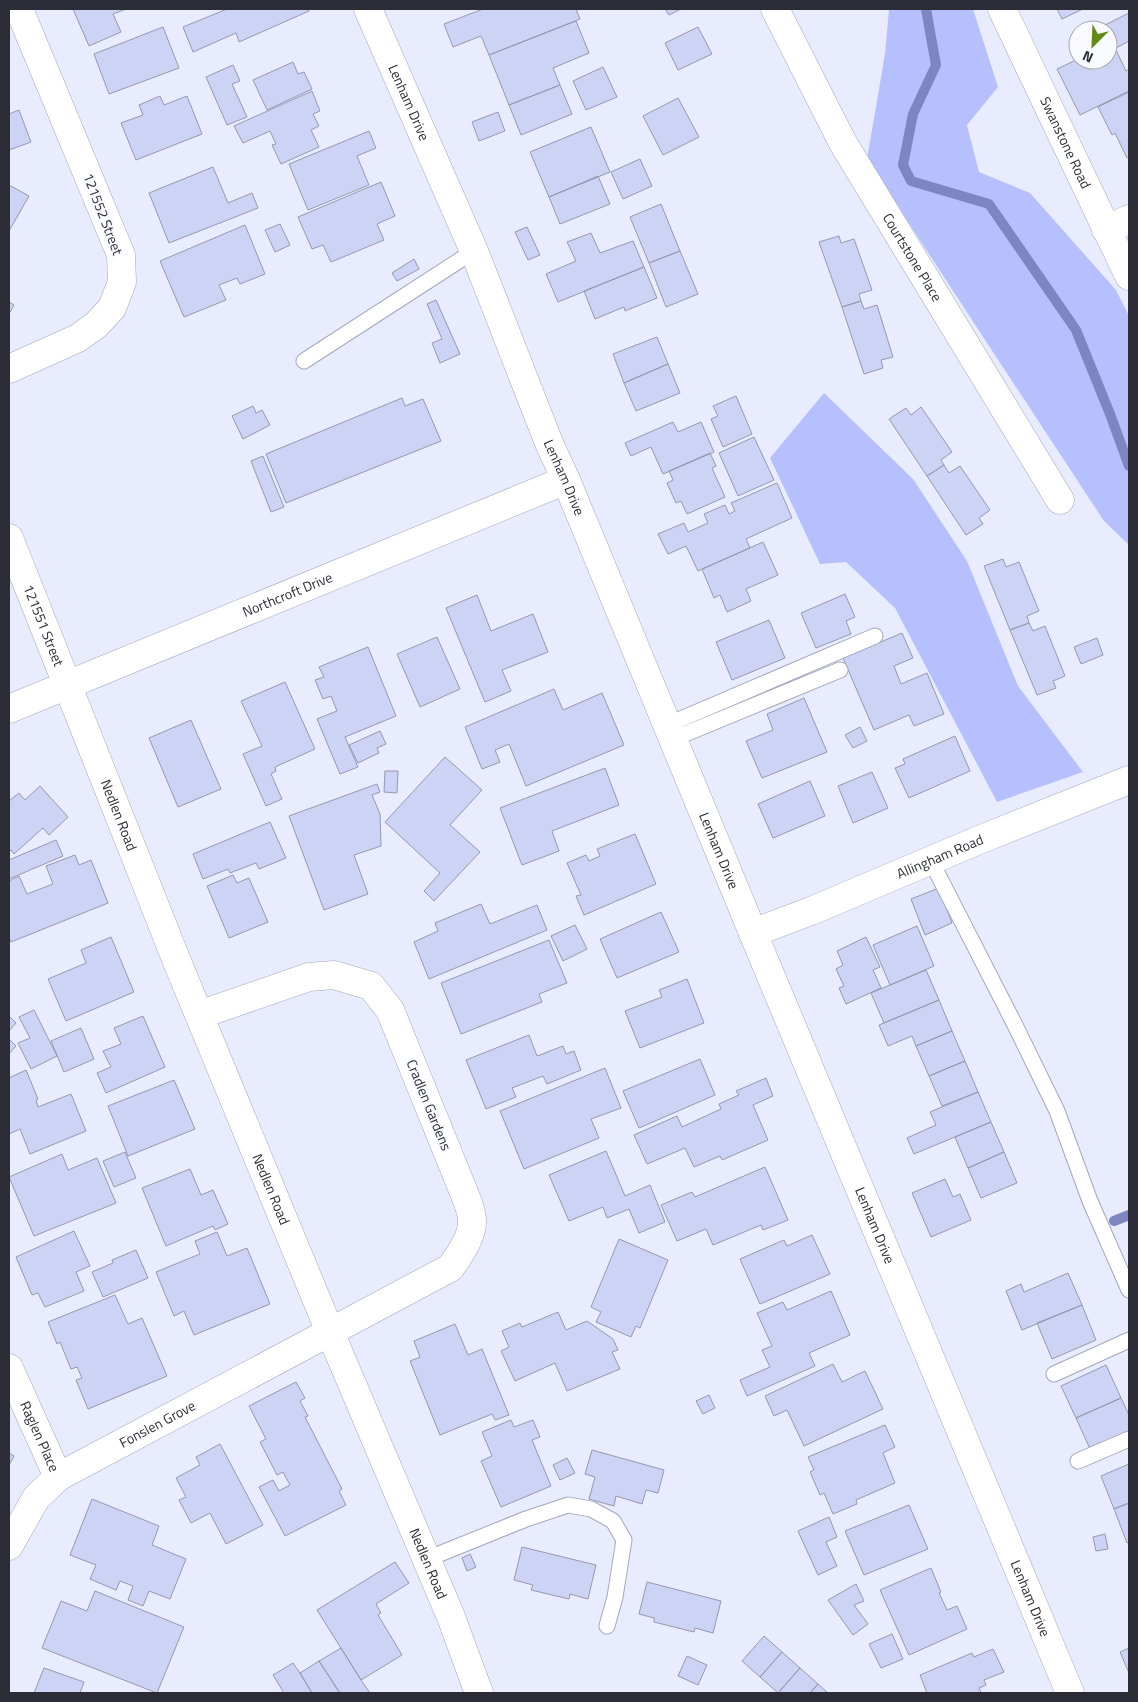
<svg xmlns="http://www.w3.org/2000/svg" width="1138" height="1702" font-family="'Titillium Web',sans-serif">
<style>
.green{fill:#b7c0ff}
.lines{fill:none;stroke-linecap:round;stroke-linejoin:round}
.stream{stroke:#7e86c1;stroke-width:10}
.building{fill:#cdd3f4;stroke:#9598ae}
.lane-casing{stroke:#a3a7bc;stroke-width:17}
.street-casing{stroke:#a3a7bc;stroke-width:29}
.secondary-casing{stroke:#a3a7bc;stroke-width:29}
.lane{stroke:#fff;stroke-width:15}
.street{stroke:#fff;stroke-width:28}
.secondary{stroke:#fff;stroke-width:28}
.labels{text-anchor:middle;stroke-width:4.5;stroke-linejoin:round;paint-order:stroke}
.street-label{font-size:14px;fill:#2b2c35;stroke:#f9fafe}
</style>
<rect width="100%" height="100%" fill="#e8ecfe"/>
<!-- green -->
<path class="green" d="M889,9H973L998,87L967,125L979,172L1030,193L1116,290L1129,316V545L1104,521L989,346L867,159L885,54Z
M824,393L913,479L967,561L1018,686L1083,772L997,802L895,608L846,562L820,564L770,458Z"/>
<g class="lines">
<!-- stream -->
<path class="stream" d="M926,9L936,65L913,114L903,165L911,181L989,204L1076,330L1110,414L1129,466
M1114,1221L1129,1215"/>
</g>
<!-- building -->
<path class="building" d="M73,9H126L113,14L121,32L89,46Z
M227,9H308L309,11L239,42L236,33L193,52L183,27Z
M483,9H576L580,19L489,55L481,36L453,47L444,24Z
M665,9H681L669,15Z
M1057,9H1083L1062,19Z
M1129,13V41L1116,48L1105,25Z
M576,21L589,53L553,68L560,85L509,105L489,55Z
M163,27L179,68L109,94L94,54Z
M698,27L712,54L678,70L665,43Z
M1114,46L1126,71L1129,69V91L1080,115L1057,69L1078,59L1083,61L1108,60V49Z
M293,62L298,74L304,72L312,89L267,110L253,80Z
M233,65L240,81L232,84L247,117L227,125L206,77Z
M603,67L617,97L586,110L573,81Z
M560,85L572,114L521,135L509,105Z
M312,91L320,111L313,114L319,126L311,130L319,147L281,164L272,145L276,144L270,131L243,143L234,126Z
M1129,92V157L1127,158L1115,133L1112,135L1098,107Z
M160,96L164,105L187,96L202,134L136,160L121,123L143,115L139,105Z
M678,98L699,137L663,155L643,116Z
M19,110L31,142L9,150V114Z
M498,112L505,131L479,141L472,122Z
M591,127L610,172L549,197L530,152Z
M369,131L376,148L357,156L369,185L308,210L289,164Z
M640,159L652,186L623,199L611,172Z
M213,167L228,203L252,193L258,208L169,243L149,193Z
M598,176L610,204L560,224L549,197Z
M381,182L395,216L377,224L384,240L331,262L323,245L312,249L298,217Z
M9,185L29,196L9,231Z
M661,204L680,251L649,263L630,217Z
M280,224L290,245L275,252L265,230Z
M245,225L265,274L240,284L237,278L219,285L226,300L184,317L160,261Z
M527,227L540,255L528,260L515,232Z
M591,233L600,253L633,241L644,267L558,302L546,274L576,261L567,242Z
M839,236L841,243L854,239L872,290L859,294L861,301L842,307L819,242Z
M680,251L698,294L666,307L649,263Z
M414,259L419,269L397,281L392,273Z
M644,267L657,298L625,311L624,307L595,319L584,291Z
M436,300L460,354L440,363L432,343L442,339L427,304Z
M861,301L864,309L877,305L893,357L881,360L883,368L864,374L842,307Z
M9,302L14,305L9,314Z
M657,337L668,364L624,383L613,354Z
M668,364L680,393L636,411L624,383Z
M736,396L752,434L723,447L711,419L718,416L713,406Z
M402,398L405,406L423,399L441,441L286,503L266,454Z
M253,406L256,413L262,410L270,425L243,439L232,416Z
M921,407L952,452L941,460L944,465L927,476L889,419L906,408L911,415Z
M673,422L678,432L701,422L714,452L663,474L651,447L631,456L625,443Z
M754,437L774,480L738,496L719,453Z
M710,453L716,466L712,468L725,497L687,514L681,501L676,503L667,483L673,480L669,471Z
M263,456L284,507L271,512L251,461Z
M944,465L949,473L960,466L990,510L979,518L983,524L966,535L927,476Z
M777,483L792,518L746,539L750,548L698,571L686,546L668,554L658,534L684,523L688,532L708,523L704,514L725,505L729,514L735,511L731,503Z
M763,542L778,575L746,589L751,601L727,612L720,595L714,598L702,569Z
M1003,559L1006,567L1019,562L1039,611L1027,616L1029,623L1010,630L984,566Z
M845,594L855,617L846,621L851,634L816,648L801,613Z
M477,595L491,631L533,614L548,652L502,670L511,691L485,702L446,608Z
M769,620L785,658L732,680L716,642Z
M1029,623L1033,631L1045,626L1065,676L1053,681L1056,688L1037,695L1010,630Z
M902,633L913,658L894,666L901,684L927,673L944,714L914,726L909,715L874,730L843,658Z
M437,637L460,689L420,707L397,654Z
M1097,638L1103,655L1081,664L1074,647Z
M368,647L396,716L345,737L358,767L340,774L317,719L337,711L331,696L323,699L315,680L324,677L319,667Z
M285,682L315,749L275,767L276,771L271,774L282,799L266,806L243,754L262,746L241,701Z
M554,689L563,710L602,693L624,745L526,786L509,744L495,750L500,762L482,769L465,727Z
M804,698L827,752L762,778L746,741L773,730L767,714Z
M191,720L221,789L178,807L149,738Z
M860,727L867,741L853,748L845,735Z
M380,731L386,744L377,748L379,753L358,763L349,745Z
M955,736L970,771L909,798L895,768L905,764L903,759Z
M445,757L482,790L450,825L480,852L434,901L424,891L440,873L385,822Z
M605,768L619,805L552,831L559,851L522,865L500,808Z
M385,771H398L397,793L384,792Z
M872,772L888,808L853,823L838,786Z
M810,781L825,816L773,838L758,804Z
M377,784L380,792L372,795L380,814L381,846L354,855L368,894L324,910L289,816Z
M40,786L68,817L49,835L43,828L14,854L11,850L9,852V801L19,793L25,800Z
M270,822L286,858L259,869L256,863L230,873L228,869L203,879L193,854Z
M635,834L656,884L584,915L576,896L581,895L567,863L586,855L589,861L600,856L597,849Z
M56,840L63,856L9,879V860Z
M75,855L79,865L91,860L108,903L11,942L9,937V881L19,876L27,894L53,884L46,866Z
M233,875L237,883L249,878L268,922L229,938L207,886Z
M939,888L952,923L925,935L911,899Z
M481,904L490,924L537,905L547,930L429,979L414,942L438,931L435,923Z
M661,912L679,952L617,978L600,939Z
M575,925L587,949L563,961L551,936Z
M917,926L934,966L890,985L873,945Z
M111,937L134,992L66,1021L48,979L86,963L81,950Z
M866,937L880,967L873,970L881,988L846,1004L839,988L844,986L836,969L843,965L837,951Z
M549,940L567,983L539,994L542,1002L461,1034L441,983Z
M926,970L939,1000L884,1023L871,993Z
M687,979L704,1023L640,1048L625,1011L662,997L659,990Z
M939,1000L952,1031L916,1046L912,1036L888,1046L879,1025Z
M34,1010L57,1056L31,1069L18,1043L30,1038L19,1017Z
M9,1016L16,1023L9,1031Z
M143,1016L165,1067L106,1093L97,1073L111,1067L103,1051L121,1044L114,1028Z
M81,1028L94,1059L64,1072L51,1041Z
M952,1031L965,1061L929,1076L916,1046Z
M529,1035L537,1056L563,1046L566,1054L574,1051L581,1070L547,1084L543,1076L512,1088L516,1097L486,1109L466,1060Z
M9,1039L16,1046L9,1054Z
M700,1059L715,1095L639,1128L623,1091Z
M965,1061L978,1092L942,1106L929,1076Z
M605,1068L621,1108L591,1119L599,1138L524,1169L500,1111Z
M26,1070L38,1099L36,1100L38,1107L71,1094L86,1131L30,1154L20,1129L9,1134V1078Z
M766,1078L773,1096L753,1105L768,1140L722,1160L720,1156L694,1167L685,1148L647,1164L634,1135L677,1116L682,1127L721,1109L719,1104L739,1095L736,1091Z
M174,1080L195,1129L128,1156L108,1106Z
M978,1092L991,1122L914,1154L907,1138L936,1125L930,1112Z
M991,1122L1004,1152L968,1168L955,1137Z
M606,1151L625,1196L650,1185L665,1222L639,1233L629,1209L607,1218L603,1207L569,1221L549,1175Z
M125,1152L136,1178L114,1187L103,1161Z
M1004,1152L1017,1183L981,1198L968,1168Z
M62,1154L68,1170L97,1158L116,1203L34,1236L9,1177Z
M765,1167L788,1220L763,1230L761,1225L713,1245L706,1229L677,1241L661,1205L692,1192L695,1197Z
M190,1169L201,1195L213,1190L228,1224L215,1230L213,1226L166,1246L142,1188Z
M945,1179L953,1197L960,1194L971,1220L931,1237L912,1193Z
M74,1231L90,1266L76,1272L84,1291L45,1307L38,1293L32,1295L16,1257Z
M217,1232L227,1256L247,1248L270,1304L194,1335L184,1311L174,1316L156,1272L200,1254L195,1241Z
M812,1235L830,1274L760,1304L740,1259L784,1240L787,1246Z
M619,1239L668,1260L640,1328L636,1326L631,1337L596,1322L601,1312L591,1307Z
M136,1250L148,1278L103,1297L92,1272L113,1263L112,1260Z
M1068,1273L1082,1305L1022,1330L1006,1291L1021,1284L1024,1292Z
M831,1291L850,1335L809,1353L815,1366L747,1396L740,1380L770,1367L762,1350L772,1346L757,1313L783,1302L787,1310Z
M115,1295L128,1324L142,1318L167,1376L88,1409L76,1380L82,1378L77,1367L71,1369L60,1342L57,1344L48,1322Z
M1082,1305L1096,1340L1052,1359L1037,1323Z
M558,1312L566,1330L587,1321L613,1339L618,1350L612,1352L620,1369L567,1391L555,1363L515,1381L501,1351L509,1347L502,1331L520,1323L522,1327Z
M455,1324L468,1355L482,1349L509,1415L495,1420L492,1414L440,1435L410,1361L420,1357L414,1341Z
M833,1364L842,1382L865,1371L883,1409L804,1446L787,1410L774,1416L765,1396Z
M1106,1365L1121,1398L1076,1418L1061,1386Z
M296,1382L305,1398L300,1401L308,1416L305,1417L342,1489L339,1491L346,1505L285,1536L259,1487L273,1480L279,1491L290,1485L283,1472L277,1475L260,1442L266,1439L249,1406Z
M709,1395L715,1408L703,1414L696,1401Z
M1121,1398L1129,1415V1433L1091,1451L1076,1418Z
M511,1420L514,1427L533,1420L540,1437L532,1440L551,1486L501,1507L481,1461L492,1456L482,1432Z
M885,1425L895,1447L883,1453L895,1483L856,1500L857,1504L833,1514L824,1493L820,1495L810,1472L814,1470L808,1457Z
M220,1444L263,1525L226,1544L210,1513L191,1523L179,1500L186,1497L176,1478L200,1465L196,1457Z
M592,1450L664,1470L658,1493L646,1490L642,1504L616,1496L614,1506L589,1499L595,1477L585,1474Z
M9,1453L14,1456L9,1465Z
M567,1458L575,1473L560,1480L553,1465Z
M1129,1464V1503L1114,1509L1101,1476Z
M92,1499L159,1526L152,1545L186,1559L170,1599L149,1591L143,1606L128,1600L133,1586L120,1581L116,1590L90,1579L96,1565L70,1555Z
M1129,1503V1542L1127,1543L1114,1509Z
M909,1505L928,1549L864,1575L845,1531Z
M829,1517L837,1537L826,1542L837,1566L818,1575L798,1531Z
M1105,1534L1108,1549L1096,1551L1093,1537Z
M522,1547L596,1565L588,1599L570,1594L569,1599L531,1590L533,1585L514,1580Z
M470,1554L476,1567L467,1571L462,1558Z
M395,1562L409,1583L376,1604L381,1613L378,1615L402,1655L361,1680L317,1610Z
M931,1568L941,1592L939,1593L947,1610L957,1606L967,1629L909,1655L880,1590Z
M647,1582L721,1601L713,1633L695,1628L694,1632L654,1622V1618L639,1614Z
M856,1584L864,1601L854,1605L868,1624L853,1635L828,1600Z
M95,1591L184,1627L157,1693L42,1648L61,1601L87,1611Z
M892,1634L903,1659L881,1668L869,1644Z
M764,1636L782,1652L760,1677L742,1661Z
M341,1648L361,1680L370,1693H340L319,1661Z
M1129,1648V1673L1120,1652Z
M993,1649L1004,1672L984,1680L986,1685L979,1688L981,1693H927L920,1675L972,1653L974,1657Z
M782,1652L800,1668L778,1693L760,1677Z
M687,1656L707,1665L698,1685L678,1676Z
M319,1661L339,1692L336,1693H312L300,1673Z
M293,1663L300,1673L312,1693H284L273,1675Z
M44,1668L84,1682L80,1693H34Z
M800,1668L818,1684L810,1693H778Z
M818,1684L828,1693H810Z"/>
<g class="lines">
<!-- lane casing -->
<g class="lane-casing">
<path id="lane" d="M304,361L474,251
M667,725L875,636
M673,739L840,670
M931,861L1015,1025L1057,1111L1090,1201L1129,1290
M1054,1374L1129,1340
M1078,1461L1129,1439
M427,1559L526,1519L568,1505L591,1509L613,1521L624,1540L615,1597L607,1626"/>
</g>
<!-- street casing -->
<g class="street-casing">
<g id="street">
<path id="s1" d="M775,9L843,143L1060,500"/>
<path id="s2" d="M1002,9L1129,276"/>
<path d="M1106,230L1129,219"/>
<path d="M9,369L78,338L96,325L112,308L122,282L121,255L19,9"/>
<path id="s3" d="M9,538L178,964L330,1332L451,1617L479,1693"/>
<path id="s4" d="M9,709L566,480"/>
<path id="s5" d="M753,933L811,911L979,840L1129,780"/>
<path id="s6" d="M9,1368L58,1477"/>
<path id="s7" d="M9,1546L36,1498L58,1477L450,1268C460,1255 473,1236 472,1220C472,1214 469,1206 467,1200L390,1010L371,986L334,975L309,977L199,1015"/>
</g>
</g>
<!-- secondary casing -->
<g class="secondary-casing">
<g id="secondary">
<path id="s8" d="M368,9L474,251L549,443L566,480L753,933L1070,1693"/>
</g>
</g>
<!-- lane -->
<use href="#lane" class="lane"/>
<!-- street -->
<use href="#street" class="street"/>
<!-- secondary -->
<use href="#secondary" class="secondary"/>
</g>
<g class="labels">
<!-- street labels -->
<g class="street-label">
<text dy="5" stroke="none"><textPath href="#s8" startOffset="102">Lenham Drive</textPath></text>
<text dy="5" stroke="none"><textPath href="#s2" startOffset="148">Swanstone Road</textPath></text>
<text transform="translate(103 214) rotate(69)" y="5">121552 Street</text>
<text dy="5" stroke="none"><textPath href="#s1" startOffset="284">Courtstone Place</textPath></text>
<text dy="5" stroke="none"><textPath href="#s8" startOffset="508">Lenham Drive</textPath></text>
<text dy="5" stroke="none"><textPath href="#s4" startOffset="301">Northcroft Drive</textPath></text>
<text dy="5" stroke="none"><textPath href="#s3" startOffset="94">121551 Street</textPath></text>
<text dy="5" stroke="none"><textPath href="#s3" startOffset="298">Nedlen Road</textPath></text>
<text dy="5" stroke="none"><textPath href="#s8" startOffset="912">Lenham Drive</textPath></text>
<text dy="5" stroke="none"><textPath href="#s5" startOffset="202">Allingham Road</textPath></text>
<text transform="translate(429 1105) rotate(68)" y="5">Cradlen Gardens</text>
<text dy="5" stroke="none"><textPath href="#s3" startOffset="702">Nedlen Road</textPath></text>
<text dy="5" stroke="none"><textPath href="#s8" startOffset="1318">Lenham Drive</textPath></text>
<text dy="5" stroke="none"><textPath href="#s7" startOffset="198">Fonslen Grove</textPath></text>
<text dy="5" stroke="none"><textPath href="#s6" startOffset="75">Raglen Place</textPath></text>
<text dy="5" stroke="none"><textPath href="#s3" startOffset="1108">Nedlen Road</textPath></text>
<text dy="5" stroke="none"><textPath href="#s8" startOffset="1722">Lenham Drive</textPath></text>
</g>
</g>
<!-- border -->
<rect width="1138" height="1702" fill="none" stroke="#2b2c35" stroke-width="20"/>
<!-- north arrow -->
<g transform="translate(1093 45) rotate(204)"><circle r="24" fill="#f9fafe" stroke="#a7a8ae"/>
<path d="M0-4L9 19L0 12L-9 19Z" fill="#638a15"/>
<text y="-8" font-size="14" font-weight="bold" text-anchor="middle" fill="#2b2c35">N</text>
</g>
</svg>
